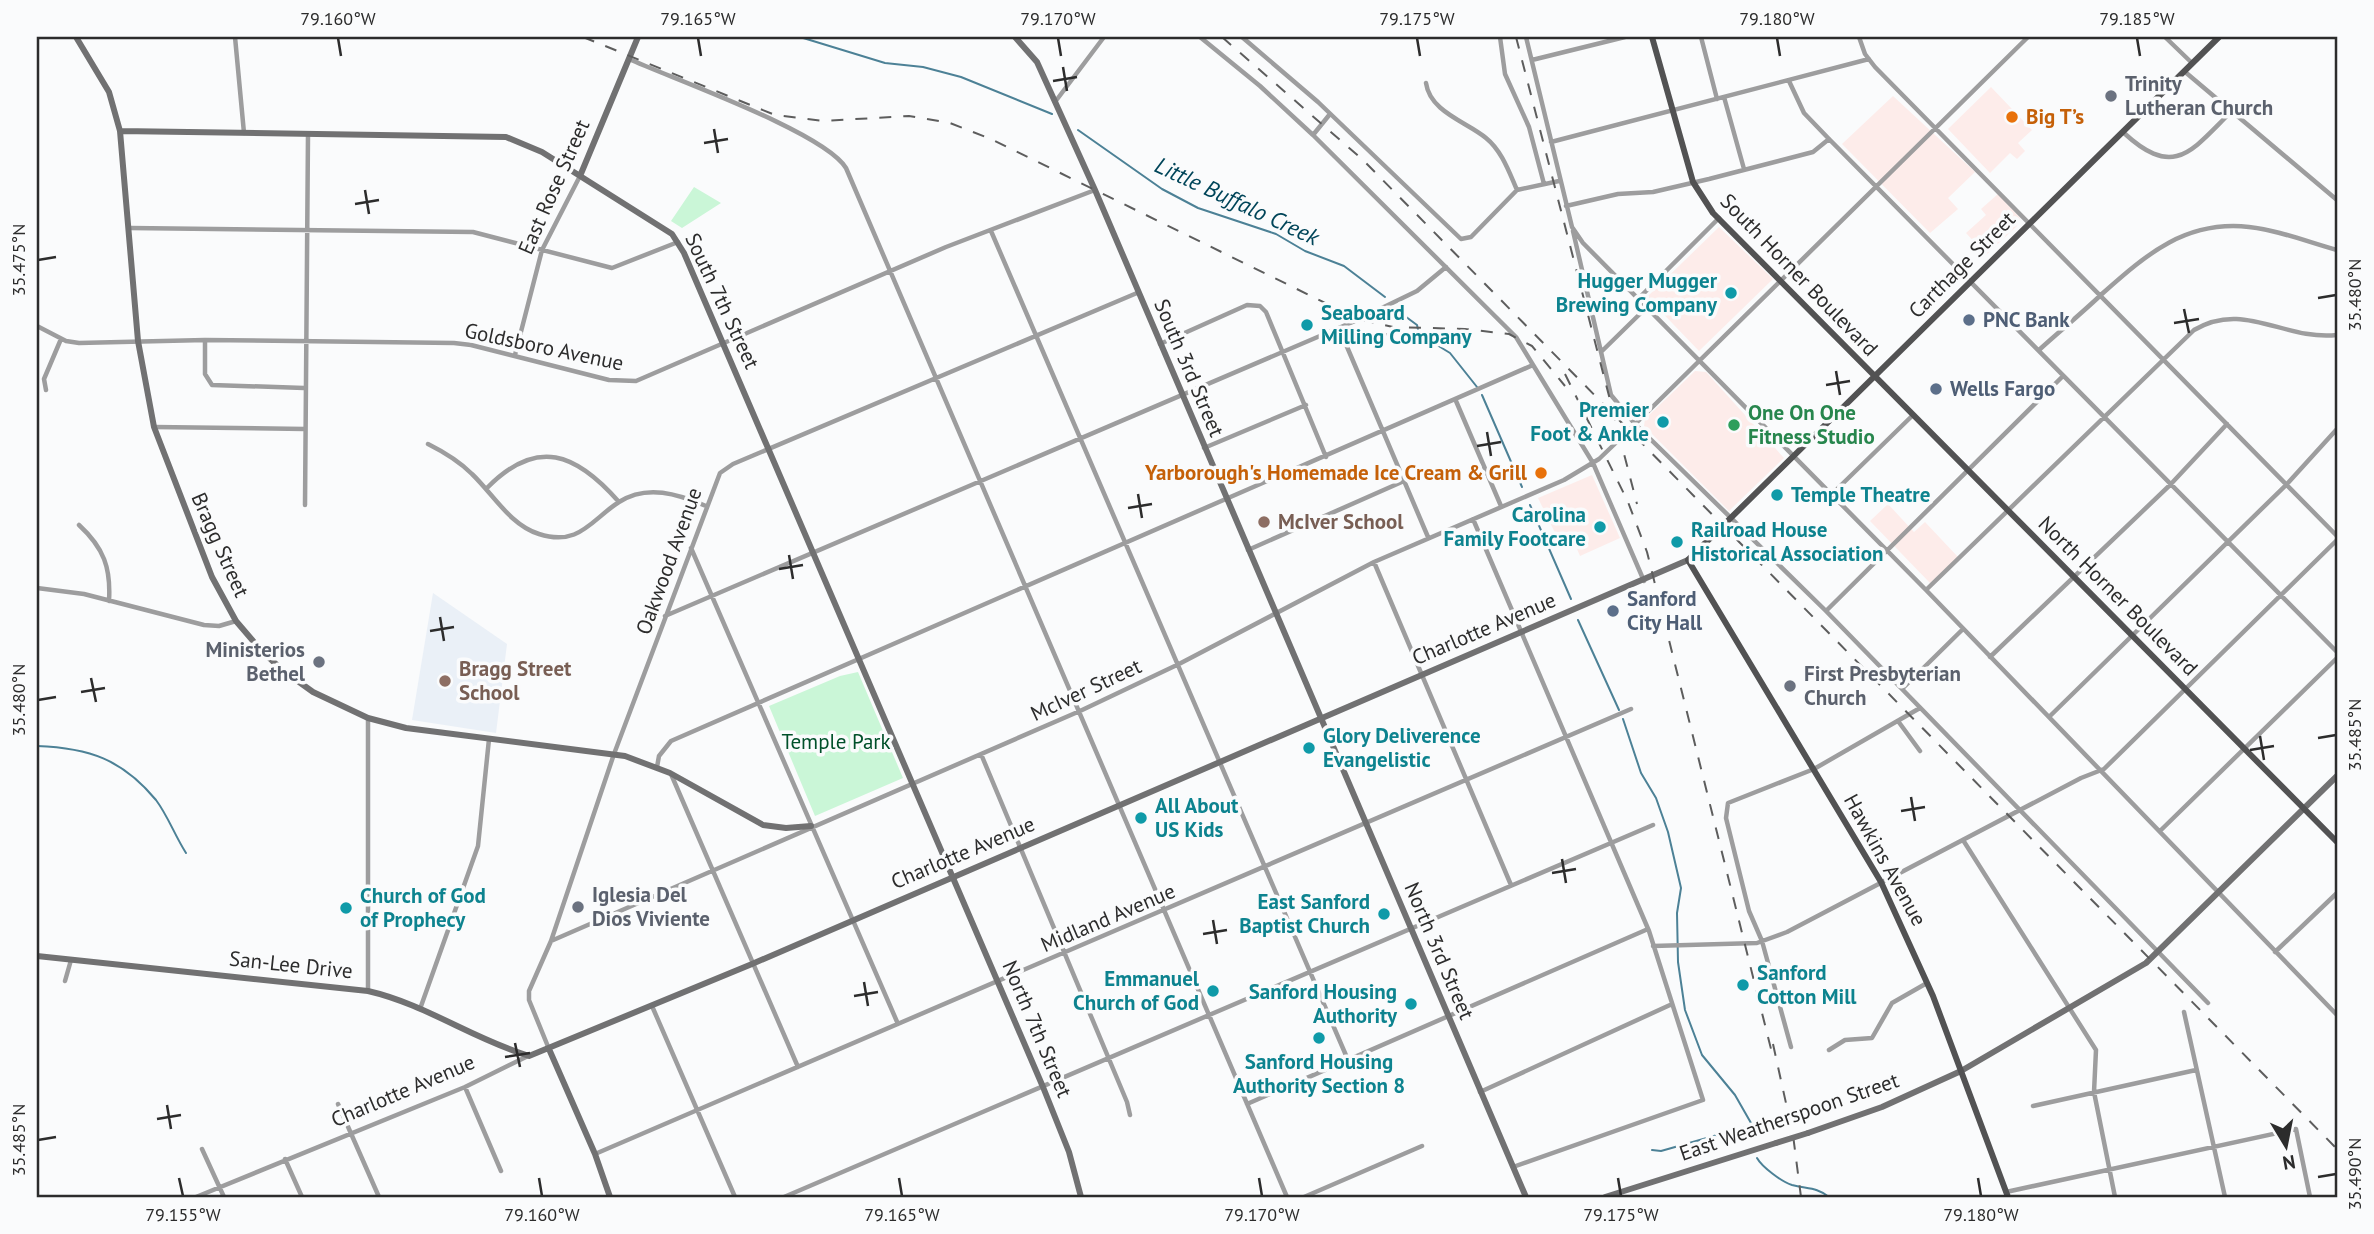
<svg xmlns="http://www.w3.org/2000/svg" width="2374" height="1234" font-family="'PT Sans',sans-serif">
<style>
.commercial{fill:#fdecea}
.built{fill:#eaf0f7}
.green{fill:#caf6d7}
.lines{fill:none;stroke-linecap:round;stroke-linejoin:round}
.stream{stroke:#4c8196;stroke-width:2}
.street{stroke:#9d9d9e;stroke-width:4.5}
.secondary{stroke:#717172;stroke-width:6}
.primary{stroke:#525253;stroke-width:6}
.rail{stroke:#5d5d5d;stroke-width:2;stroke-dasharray:12 12;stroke-linecap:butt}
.secondary-bridge{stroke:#717172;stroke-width:6}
.ticks{fill:none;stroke:#2c2c2c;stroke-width:2.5}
.worship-dot{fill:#6b7280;stroke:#fafbfc;stroke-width:2.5}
.food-dot{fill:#e8710a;stroke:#fafbfc;stroke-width:2.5}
.culture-dot{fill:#0f9aa8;stroke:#fafbfc;stroke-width:2.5}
.service-dot{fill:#5c6f8a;stroke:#fafbfc;stroke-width:2.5}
.leisure-dot{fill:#2e9e5b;stroke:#fafbfc;stroke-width:2.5}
.education-dot{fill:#8d6e63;stroke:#fafbfc;stroke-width:2.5}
.labels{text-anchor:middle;stroke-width:7;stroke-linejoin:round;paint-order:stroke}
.worship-label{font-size:21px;font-weight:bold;fill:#5b616d;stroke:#fafbfc;text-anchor:start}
.food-label{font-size:21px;font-weight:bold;fill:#c56008;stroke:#fafbfc;text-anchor:start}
.street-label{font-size:21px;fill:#2c2c2c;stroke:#fafbfc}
.culture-label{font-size:21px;font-weight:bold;fill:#0d838f;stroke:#fafbfc;text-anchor:start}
.service-label{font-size:21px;font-weight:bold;fill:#4e5e75;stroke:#fafbfc;text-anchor:start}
.leisure-label{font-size:21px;font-weight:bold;fill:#27864d;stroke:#fafbfc;text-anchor:start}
.education-label{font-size:21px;font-weight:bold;fill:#785e54;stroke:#fafbfc;text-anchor:start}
.park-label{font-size:21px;fill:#00502a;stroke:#fafbfc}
.water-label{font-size:23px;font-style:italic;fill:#004559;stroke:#fafbfc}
.neatline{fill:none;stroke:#2c2c2c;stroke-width:2.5}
.ticks-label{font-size:18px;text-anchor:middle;fill:#2c2c2c}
</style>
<rect width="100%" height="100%" fill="#fafbfc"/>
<!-- commercial -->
<path class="commercial" d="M1991,87L2032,130L2018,143L2025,151L2017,159L2010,153L1990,173L1948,129Z
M1893,96L1975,172L1948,198L1958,209L1930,233L1842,144Z
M1998,194L2020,218L2017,226L1986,255L1966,233L1986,215L1981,209Z
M1719,227L1773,279L1699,351L1647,297Z
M1695,371L1706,372L1784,458L1729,511L1644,426L1645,419Z
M1592,475L1620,538L1580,556L1571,535L1558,539L1538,498Z
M1888,504L1914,532L1925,522L1958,557L1930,583L1870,521Z"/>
<!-- built -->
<path class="built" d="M433,593L507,644L496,733L412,720Z"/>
<!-- green -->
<path class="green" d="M694,187L721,203L682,228L671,221Z
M858,672L903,778L815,816L769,706L840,676Z"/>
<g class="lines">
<!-- stream -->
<path class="stream" d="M739,37H800L885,63L923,67L961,77L1052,114
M1078,130L1162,189L1198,208L1276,234L1305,251L1344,266L1385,297
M1394,308L1417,325L1419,334L1450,353L1477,387
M1482,395L1522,487
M1530,505L1571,599
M1578,620L1619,710
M1623,719L1641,773L1656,798L1668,832L1681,888L1677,913L1678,962L1685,1010L1702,1055L1735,1095L1755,1130
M37,746C89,748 122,759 156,800C168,816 175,836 186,853
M1652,1150L1661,1151L1749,1126
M1757,1158C1762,1167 1782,1182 1792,1185C1807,1189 1817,1187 1829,1197"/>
<!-- street -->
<path class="street" d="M235,37L244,133
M1200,37L1260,86L1313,135L1516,337L1593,463L1644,581
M1242,37L1318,102L1461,239L1471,237L1517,190L1559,181
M1500,37L1505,74L1529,127L1544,184
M1526,37L1572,227L1583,243L1926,590L2337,1015
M1701,37L1717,99
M1859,37L1865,54L1875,67L2337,536
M2165,37L2192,63
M629,59C673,79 824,132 846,168L1287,1197
M1532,60L1625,37
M2184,71L2337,200
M1789,81L1804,113L1829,139L2337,652
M1426,83C1430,112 1467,122 1486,138C1502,151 1509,172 1517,190
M1724,97L1744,169
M1055,102L1104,37
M2124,133C2175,180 2192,150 2232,111
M1313,135L1330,114
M1551,142L1869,59
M1566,206L1618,194L1653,192L1709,179L1813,152L1829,139
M130,228L473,232L612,268L678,242
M991,231L1348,1060
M1573,231L1611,395L1635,424L1826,611L2208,1003
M1639,298L1719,218
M37,326L66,341L79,343L205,340L454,343L471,345L609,380L636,381L946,247L1095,190
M1339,328L1428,537
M205,340V374L212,385L304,388
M1160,344L1247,305L1260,306L1266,312L1326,457
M2039,350C2060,331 2082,313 2103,293C2147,254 2186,220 2249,227C2278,230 2308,242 2337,250
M1601,352L1648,306
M515,355L542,250L580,176
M46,390L44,379L61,339
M1456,401L1501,506
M154,427L305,429
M428,444C444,452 459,461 472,474C493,494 510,525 539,534C579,547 591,520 619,502C647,484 678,494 706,506
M1204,448L1306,405
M487,488C537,437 576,453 619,502
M1832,494L1913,415
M305,505L308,134
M1473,519L1649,931L1703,1100L1513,1167
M79,525C104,548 111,568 109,601
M691,548L898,1024
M1248,550L1404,481
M1374,562L1511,885
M37,588L84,594L204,625L219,626L236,621
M1926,590L2194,330C2244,300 2284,341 2337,335
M1826,611L2063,376
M665,616L1355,321L1417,291L1446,267
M1990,657L2170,485L2227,424
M1902,689L1963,629
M2049,717L2287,484L2337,429
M368,718V991
M1898,721L1920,751
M981,754L1127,1102L1130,1115
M657,767L659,756L671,741L1533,365
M671,774L798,1067
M2160,831L2337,658
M1963,840L2096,1050L2094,1092L2115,1197
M551,941L1080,711L1179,664L1374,562L1564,480L1599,459L1624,435L2028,37
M1653,946L1757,943L1787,932L2081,778L2104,769L2337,540
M2275,952L2337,893
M65,981L71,960
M652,1006L735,1197
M420,1009L478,846L489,739
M2184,1012L2225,1197
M1791,1047L1762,941L1749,911L1726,818L1728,803L1814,769L1920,708
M549,1049L529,1000V991L551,941L614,754L720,473L733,464L1137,293
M1829,1050L1845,1040L1872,1038L1892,1003L1927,983
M465,1087L501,1171
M1480,1092L1670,1005
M338,1104L379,1197
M1247,1104L1648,929
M2033,1106L2196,1070
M202,1149L224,1197
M595,1154L1631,709
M285,1159L302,1197
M2006,1192L2296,1129L2310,1197
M196,1197L465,1087L528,1056
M784,1197L1653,825
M1304,1197L1422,1146"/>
<!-- secondary -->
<path class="secondary" d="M76,37L109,92L120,131L138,341L154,427L212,577L236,621L259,648L281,669L313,692L368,718L406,728L625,756L670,773L763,825L786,828L811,826
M1015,37L1037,62L1095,190L1526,1197
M120,131L506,137L542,152L672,234L684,253L1043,1087L1069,1152L1081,1197
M580,176L638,37
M37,956L368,991C425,1004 473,1039 529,1056L752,964L1688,560
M549,1049L595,1154L610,1197
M1808,1133L1882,1107L1961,1071L2146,963L2337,776
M1605,1197L1776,1143"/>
<!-- primary -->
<path class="primary" d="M1652,37L1693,182L1713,213L2337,842
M2008,1197L1933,996L1881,882L1688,560L2219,37"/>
<!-- rail -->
<path class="rail" d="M583,37L775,115L823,121L909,116L950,123L991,139L1358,319L1393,327L1465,329L1509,334L1532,346L1565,386
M1222,37L1363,160L2337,1149
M1516,37L1637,504
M1378,331L1404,341
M1565,374L1628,502L1647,552L1772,1053
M1773,1044L1793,1135L1801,1197"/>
<!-- secondary-bridge -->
<path class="secondary-bridge" d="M1776,1143L1808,1133"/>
</g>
<!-- ticks -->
<path class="ticks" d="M338,38L341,56M698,38L701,56M1058,38L1061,56M1417,38L1420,56M1777,38L1780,56M2137,38L2140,56M1063,67L1067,91M1053,81L1077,77M714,129L718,153M704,143L728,139M365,190L369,214M355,204L379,200M38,260L56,257M2318,298L2336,295M2184,309L2189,333M2174,323L2199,319M1836,371L1840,395M1826,385L1850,381M1487,432L1491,456M1477,446L1501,442M1138,494L1142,518M1128,508L1152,504M789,555L793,579M779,569L803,565M440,617L444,641M430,631L454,627M91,678L96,702M81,692L105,688M38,700L56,697M2260,736L2264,760M2318,738L2336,735M2250,750L2274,746M1911,797L1915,821M1901,811L1925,807M1562,859L1566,883M1552,873L1576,869M1213,920L1217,944M1203,934L1227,930M864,982L868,1006M854,996L878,992M515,1043L520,1067M505,1057L530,1053M167,1105L171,1129M157,1119L181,1115M38,1140L56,1137M2318,1177L2336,1174M179,1178L183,1196M539,1178L542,1196M899,1178L902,1196M1259,1178L1262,1196M1618,1178L1621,1196M1978,1178L1981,1196"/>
<!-- markers -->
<g class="worship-dot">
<circle cx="2111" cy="96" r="7"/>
<circle cx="319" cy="662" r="7"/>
<circle cx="1790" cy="686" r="7"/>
<circle cx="578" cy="907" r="7"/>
</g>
<g class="food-dot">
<circle cx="2012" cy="117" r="7"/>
<circle cx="1541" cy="473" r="7"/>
</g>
<g class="culture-dot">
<circle cx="1731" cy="293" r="7"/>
<circle cx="1307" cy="325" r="7"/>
<circle cx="1663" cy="422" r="7"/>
<circle cx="1777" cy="495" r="7"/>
<circle cx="1600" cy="527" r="7"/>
<circle cx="1677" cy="542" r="7"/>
<circle cx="1309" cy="748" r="7"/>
<circle cx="1141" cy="818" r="7"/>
<circle cx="346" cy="908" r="7"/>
<circle cx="1384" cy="914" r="7"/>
<circle cx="1743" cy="985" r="7"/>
<circle cx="1213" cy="991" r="7"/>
<circle cx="1411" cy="1004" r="7"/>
<circle cx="1319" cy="1038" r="7"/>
</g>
<g class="service-dot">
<circle cx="1969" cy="320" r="7"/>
<circle cx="1936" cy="389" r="7"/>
<circle cx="1613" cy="611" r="7"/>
</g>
<circle class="leisure-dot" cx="1734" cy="425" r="7"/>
<g class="education-dot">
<circle cx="1264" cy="522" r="7"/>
<circle cx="445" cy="681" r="7"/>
</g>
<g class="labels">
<!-- worship labels -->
<g class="worship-label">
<text x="2125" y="91">Trinity<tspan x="2125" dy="24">Lutheran Church</tspan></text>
<text x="305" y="657" text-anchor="end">Ministerios<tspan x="305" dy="24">Bethel</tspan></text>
<text x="1804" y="681">First Presbyterian<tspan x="1804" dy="24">Church</tspan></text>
<text x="592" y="902">Iglesia Del<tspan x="592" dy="24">Dios Viviente</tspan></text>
</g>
<!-- food labels -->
<g class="food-label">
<text x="2026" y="124">Big T’s</text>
<text x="1527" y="480" text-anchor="end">Yarborough's Homemade Ice Cream &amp; Grill</text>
</g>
<!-- street labels -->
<g class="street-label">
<text transform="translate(554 187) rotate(-66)" y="7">East Rose Street</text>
<text transform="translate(1962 265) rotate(-45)" y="7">Carthage Street</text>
<text transform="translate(1799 275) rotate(46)" y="7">South Horner Boulevard</text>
<text transform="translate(722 301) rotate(65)" y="7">South 7th Street</text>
<text transform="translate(544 347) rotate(12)" y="7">Goldsboro Avenue</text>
<text transform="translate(1189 368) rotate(67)" y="7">South 3rd Street</text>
<text transform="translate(220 545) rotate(66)" y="7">Bragg Street</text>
<text transform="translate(669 561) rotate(-70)" y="7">Oakwood Avenue</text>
<text transform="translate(2118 596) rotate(45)" y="7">North Horner Boulevard</text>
<text transform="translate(1484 629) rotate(-23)" y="7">Charlotte Avenue</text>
<text transform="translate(1086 690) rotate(-25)" y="7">McIver Street</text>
<text transform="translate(963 853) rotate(-23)" y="7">Charlotte Avenue</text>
<text transform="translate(1885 860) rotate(61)" y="7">Hawkins Avenue</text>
<text transform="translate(1108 918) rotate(-23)" y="7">Midland Avenue</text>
<text transform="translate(1439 951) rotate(67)" y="7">North 3rd Street</text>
<text transform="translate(291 965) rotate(6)" y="7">San-Lee Drive</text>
<text transform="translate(1037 1029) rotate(67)" y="7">North 7th Street</text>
<text transform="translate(403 1091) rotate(-23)" y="7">Charlotte Avenue</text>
<text transform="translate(1789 1117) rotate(-19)" y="7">East Weatherspoon Street</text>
</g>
<!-- culture labels -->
<g class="culture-label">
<text x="1717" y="288" text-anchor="end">Hugger Mugger<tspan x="1717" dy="24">Brewing Company</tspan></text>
<text x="1321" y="320">Seaboard<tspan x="1321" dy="24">Milling Company</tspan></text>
<text x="1649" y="417" text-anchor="end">Premier<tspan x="1649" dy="24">Foot &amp; Ankle</tspan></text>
<text x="1791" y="502">Temple Theatre</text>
<text x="1586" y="522" text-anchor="end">Carolina<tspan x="1586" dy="24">Family Footcare</tspan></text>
<text x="1691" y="537">Railroad House<tspan x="1691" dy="24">Historical Association</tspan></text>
<text x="1323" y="743">Glory Deliverence<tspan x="1323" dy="24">Evangelistic</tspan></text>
<text x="1155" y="813">All About<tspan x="1155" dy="24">US Kids</tspan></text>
<text x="360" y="903">Church of God<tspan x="360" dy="24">of Prophecy</tspan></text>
<text x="1370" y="909" text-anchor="end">East Sanford<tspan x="1370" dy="24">Baptist Church</tspan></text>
<text x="1757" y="980">Sanford<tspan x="1757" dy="24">Cotton Mill</tspan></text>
<text x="1199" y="986" text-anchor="end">Emmanuel<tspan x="1199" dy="24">Church of God</tspan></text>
<text x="1397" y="999" text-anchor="end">Sanford Housing<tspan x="1397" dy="24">Authority</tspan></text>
<text x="1319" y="1069" text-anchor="middle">Sanford Housing<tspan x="1319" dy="24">Authority Section 8</tspan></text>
</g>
<!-- service labels -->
<g class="service-label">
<text x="1983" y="327">PNC Bank</text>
<text x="1950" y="396">Wells Fargo</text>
<text x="1627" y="606">Sanford<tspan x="1627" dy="24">City Hall</tspan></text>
</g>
<!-- leisure labels -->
<g class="leisure-label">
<text x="1748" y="420">One On One<tspan x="1748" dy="24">Fitness Studio</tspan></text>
</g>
<!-- education labels -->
<g class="education-label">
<text x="1278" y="529">McIver School</text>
<text x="459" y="676">Bragg Street<tspan x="459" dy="24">School</tspan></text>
</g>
<!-- park labels -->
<g class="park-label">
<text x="836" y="749">Temple Park</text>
</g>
<!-- water labels -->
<g class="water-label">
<text transform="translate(1237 201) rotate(25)" y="8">Little Buffalo Creek</text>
</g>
</g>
<!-- border -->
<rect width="2374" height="1234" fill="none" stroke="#fafbfc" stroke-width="77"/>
<!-- north arrow -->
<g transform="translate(2286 1146) rotate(170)" stroke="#fafbfc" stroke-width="5" paint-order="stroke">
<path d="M0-5L12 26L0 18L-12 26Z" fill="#2c2c2c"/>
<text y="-10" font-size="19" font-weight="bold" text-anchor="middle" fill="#2c2c2c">N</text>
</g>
<rect x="38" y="38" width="2298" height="1158" class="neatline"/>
<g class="ticks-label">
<text x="338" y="25">79.160°W</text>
<text x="698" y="25">79.165°W</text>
<text x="1058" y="25">79.170°W</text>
<text x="1417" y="25">79.175°W</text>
<text x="1777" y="25">79.180°W</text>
<text x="2137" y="25">79.185°W</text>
<text transform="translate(19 260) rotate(-90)" y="6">35.475°N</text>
<text transform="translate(2355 295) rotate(-90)" y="6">35.480°N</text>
<text transform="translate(19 700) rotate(-90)" y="6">35.480°N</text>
<text transform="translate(2355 735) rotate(-90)" y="6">35.485°N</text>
<text transform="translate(19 1140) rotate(-90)" y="6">35.485°N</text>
<text transform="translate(2355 1174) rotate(-90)" y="6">35.490°N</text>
<text x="183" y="1221">79.155°W</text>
<text x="542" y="1221">79.160°W</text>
<text x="902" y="1221">79.165°W</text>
<text x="1262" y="1221">79.170°W</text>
<text x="1621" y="1221">79.175°W</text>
<text x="1981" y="1221">79.180°W</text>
</g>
</svg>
